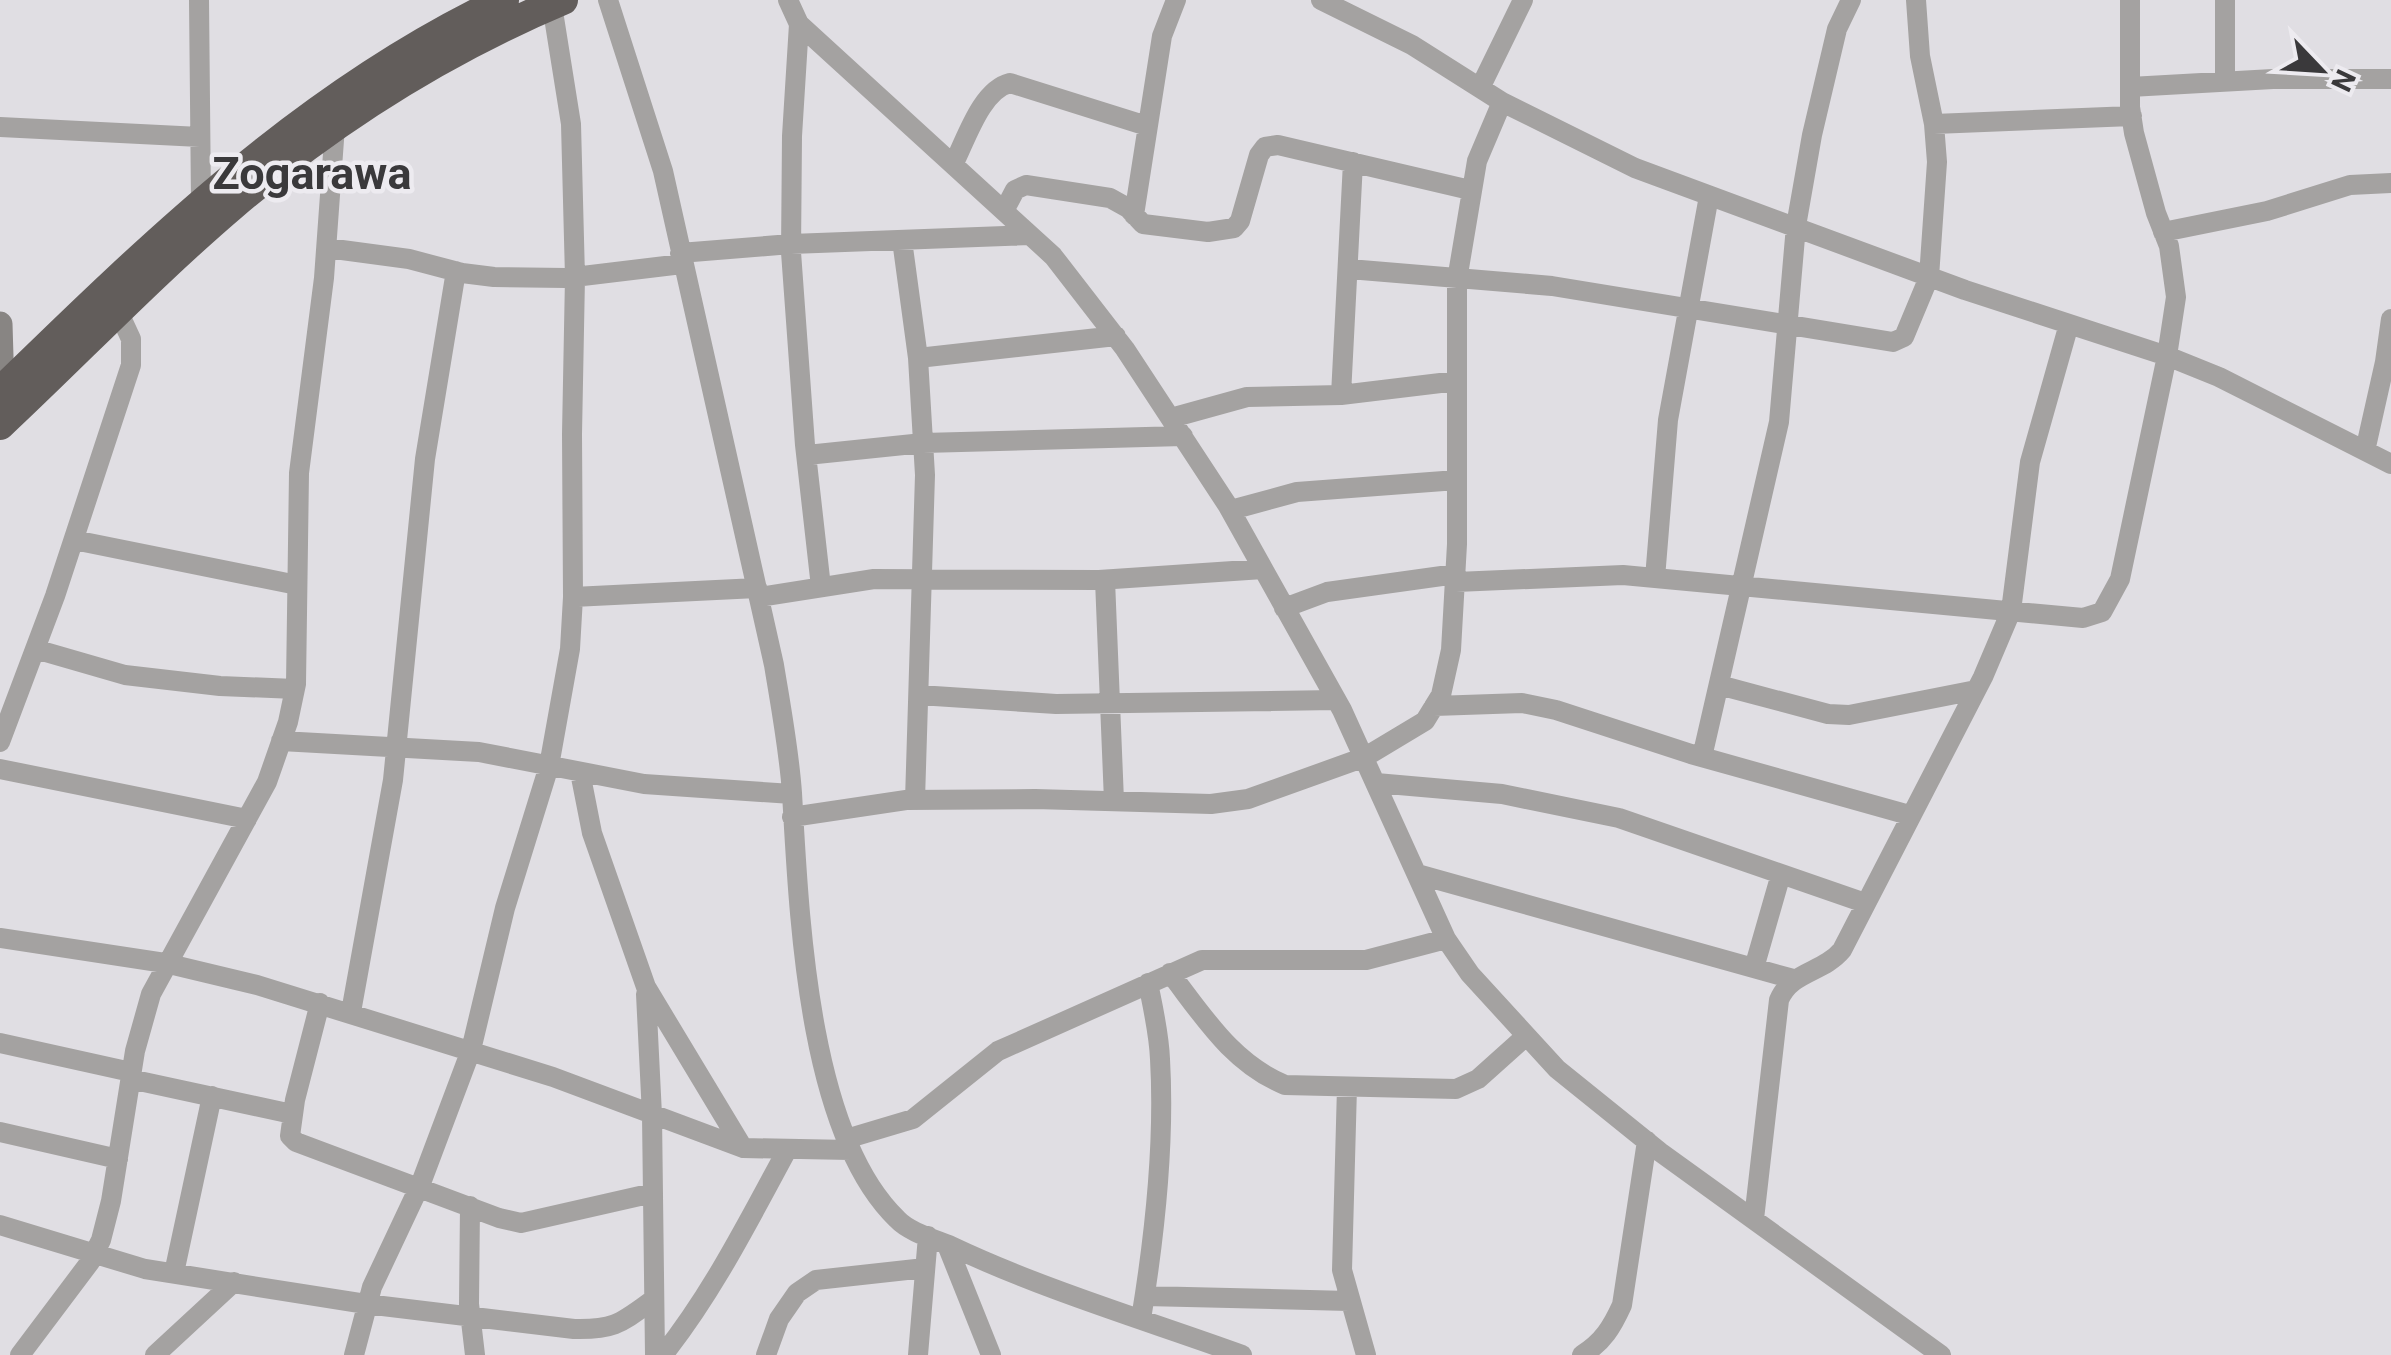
<svg xmlns="http://www.w3.org/2000/svg" width="2391" height="1355" font-family="Roboto,sans-serif">
<style>
.lines{fill:none;stroke-linecap:round;stroke-linejoin:round}
.street{stroke:#a4a2a1;stroke-width:20}
.secondary{stroke:#888583;stroke-width:25}
.highway{stroke:#625d5b;stroke-width:30}
.labels{text-anchor:middle;stroke-width:9;stroke-linejoin:round;paint-order:stroke}
.district-label{font-size:45px;font-weight:bold;fill:#3a393b;stroke:#edebf0}
</style>
<rect width="100%" height="100%" fill="#e0dee3"/>
<g class="lines">
<!-- street -->
<path class="street" d="M199,0L201,202
M608,0L663,171L774,665C781,708 789,750 792,793C799,913 807,1132 897,1219C909,1232 934,1239 951,1246C1044,1290 1145,1320 1242,1355
M788,0L799,24L1053,256L1125,349L1228,506L1342,710L1446,939L1470,974L1557,1069L1660,1152L1941,1355
M1321,0L1412,45L1502,102L1635,168L1965,290L2167,356L2219,377L2391,464
M2225,0V82
M799,24L792,136L791,252L805,445L821,587
M2130,87L2273,79H2391
M1480,88L1523,0
M1934,124L2132,116
M0,127L200,137
M953,165C966,140 981,90 1010,83L1147,126
M1004,211L1015,190L1026,185L1110,198L1128,208L1143,224L1208,232L1234,228L1240,221L1259,155L1265,147L1278,145L1470,190
M1134,215L1162,36L1176,0
M2163,232L2267,211L2350,185L2391,183
M902,240L918,358L925,475L915,800
M327,248L409,259L462,273L494,277L566,278L682,264
M680,253L791,244L1030,235
M1349,269L1552,286L1893,342L1904,337L1929,277L1937,162L1934,124L1920,56L1916,0
M918,358L1116,336
M1341,395L1353,162
M1171,418L1247,397L1341,395L1457,381
M2365,451L2385,362L2391,319
M807,455L923,443L1183,436
M1231,510L1297,492L1457,480
M74,540L297,585
M1655,578L1668,420L1709,196
M1105,580L1114,801
M1456,582L1623,575L2083,618L2102,612L2120,579L2167,356L2176,297L2169,246L2156,213L2134,133L2130,107V0
M573,597L757,588
M760,597L874,579L1099,580L1263,569
M1284,608L1327,592L1456,574
M35,649L125,675L220,686L295,689
M1719,685L1828,714L1849,715L1976,690
M919,695L1056,704L1336,700
M1434,706L1522,703L1556,710L1691,754L1909,815
M281,741L479,752L644,784L792,794
M0,742L55,596L131,365V339L118,311
M1702,757L1779,422L1796,226L1812,135L1837,29L1851,0
M0,769L247,819
M580,772L592,833L646,987L743,1148
M1376,783L1502,794L1619,818L1865,903
M792,817L906,800L1035,799L1211,804L1248,799L1365,757L1425,721L1441,695L1451,650L1457,544V280L1477,161L1502,102
M1417,874L1793,979
M0,938L165,963L257,985L553,1077L743,1148L850,1150
M1754,968L1781,874
M1170,973C1204,1017 1232,1063 1285,1085L1456,1089L1478,1079L1526,1036
M646,994L652,1115L655,1355
M320,1003L295,1100L290,1136L296,1142L499,1218L521,1223L653,1193
M351,1012L393,780L425,459L456,271
M0,1043L131,1072
M130,1079L292,1114
M1347,1087L1342,1270L1366,1355
M0,1132L118,1159
M846,1139L913,1119L998,1051L1202,960H1366L1446,939
M470,1206L469,1304L475,1355
M1754,1219L1779,1000C1791,971 1823,973 1842,950L1983,677L2011,611L2030,462L2069,324
M0,1225L145,1269L366,1304L574,1329C615,1330 621,1323 654,1299
M947,1245L991,1355
M174,1273L212,1096
M1145,1296L1349,1301
M1141,1319C1155,1234 1165,1145 1160,1059C1159,1033 1153,1008 1148,983
M20,1355L90,1262L101,1240L111,1201L135,1051L151,994L267,782L288,722L296,684L299,473L324,278L335,126
M155,1355L234,1282
M354,1355L372,1287L421,1183L471,1050L505,908L549,766L570,649L573,597L572,434L575,277L571,124L552,5
M663,1355C713,1292 749,1220 787,1150
M766,1355L779,1319L797,1293L816,1280L925,1268
M918,1355L928,1236
M1582,1355C1603,1342 1612,1327 1622,1305L1647,1141"/>
<!-- secondary -->
<path class="secondary" d="M0,324L2,390"/>
<!-- highway -->
<path class="highway" d="M0,392C153,243 308,92 504,0
M0,425C78,352 152,274 233,205C333,120 442,51 563,0"/>
</g>
<g class="labels">
<!-- district labels -->
<g class="district-label">
<text x="312" y="189">Zogarawa</text>
</g>
</g>
<!-- north arrow -->
<g transform="translate(2321 70) rotate(115)" stroke="#edebf0" stroke-width="8" paint-order="stroke">
<path d="M0-8L18 38L0 25L-18 38Z" fill="#3a393b"/>
<text y="-15" font-size="28" font-weight="bold" text-anchor="middle" fill="#3a393b">N</text>
</g>
</svg>
